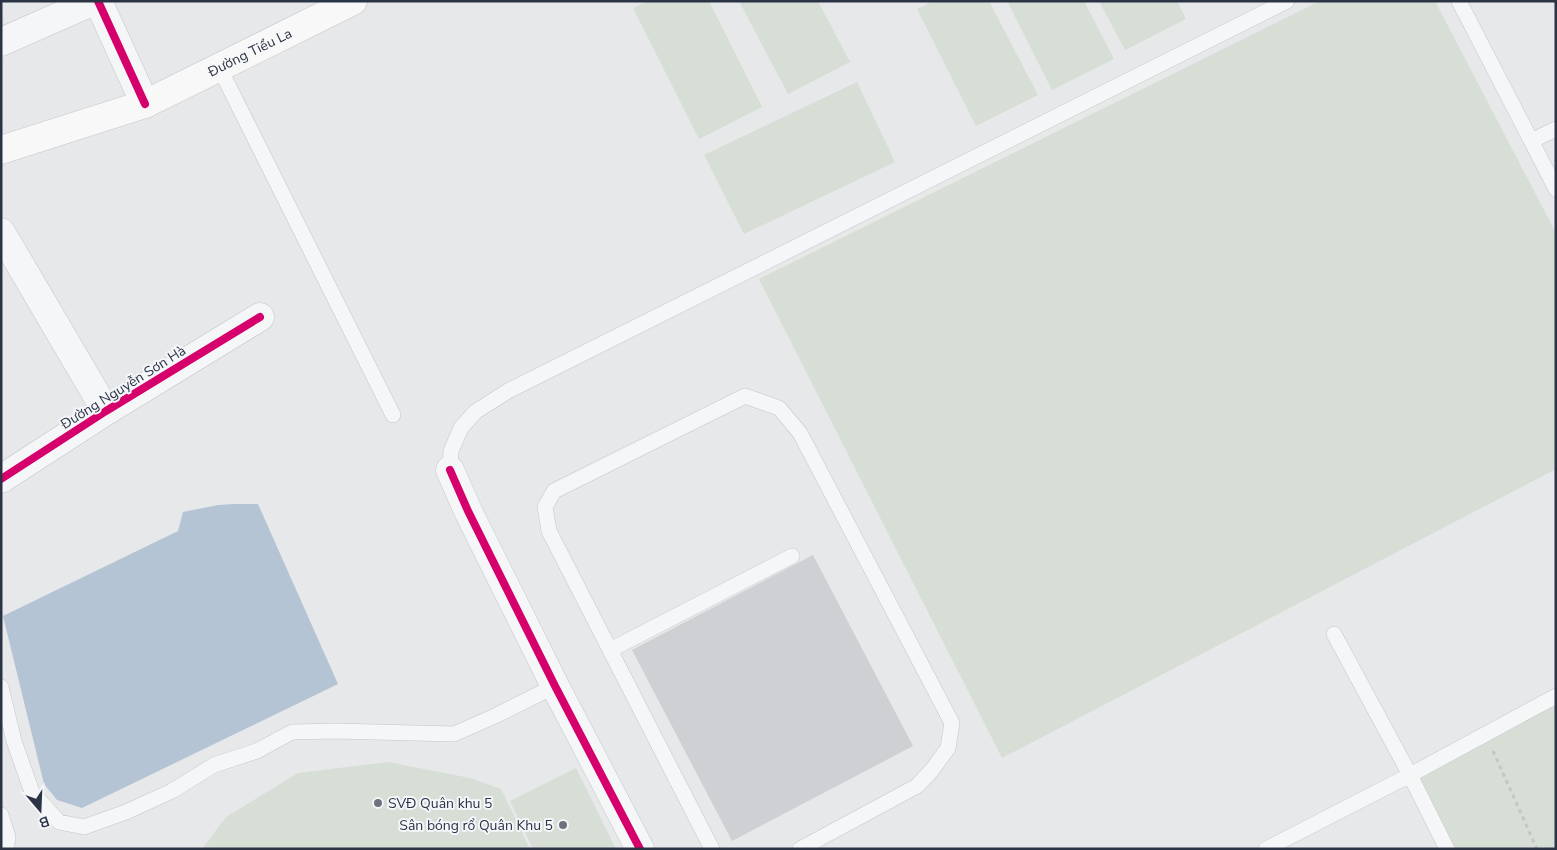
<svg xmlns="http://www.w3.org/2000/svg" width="1557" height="850" font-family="'Nunito Sans',sans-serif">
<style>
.green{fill:#d6ded6}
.water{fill:#b4c4d5}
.building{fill:#ced0d3}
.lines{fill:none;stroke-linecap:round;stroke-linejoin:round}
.lane-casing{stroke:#c4c6c8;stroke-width:16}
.street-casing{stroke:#c4c6c8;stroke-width:29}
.secondary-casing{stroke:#c4c6c8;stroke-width:29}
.path{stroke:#c5c6ca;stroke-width:3;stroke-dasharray:4 4;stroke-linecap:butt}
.lane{stroke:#f5f6f7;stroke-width:15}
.street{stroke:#f5f6f7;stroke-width:28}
.secondary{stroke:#f8f8f8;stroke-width:28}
.cycleway-casing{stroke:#f4f6f9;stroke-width:11}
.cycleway{stroke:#d6006c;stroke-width:8}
.poi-dot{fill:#6c737f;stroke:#f4f6f9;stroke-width:2}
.labels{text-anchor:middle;stroke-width:4;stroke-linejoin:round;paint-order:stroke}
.street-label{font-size:14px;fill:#2b3445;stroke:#f4f6f9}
.poi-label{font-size:14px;fill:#2b3445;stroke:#f4f6f9;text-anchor:start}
</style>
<rect width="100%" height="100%" fill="#e6e8ea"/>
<!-- green -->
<path class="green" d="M648,1H709L762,107L699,139L633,8Z
M739,1H818L850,62L788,94Z
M933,1H989L1038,95L976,126L917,9Z
M1007,1H1084L1114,59L1052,90Z
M1099,1H1177L1186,19L1125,50Z
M1320,1H1435L1556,233V469L1002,758L759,279Z
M857,82L895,162L744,234L704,155Z
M1556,696V849H1447L1410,775Z
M388,762L470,778L501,789L530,849H202L226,817L298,773Z
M576,768L616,849H533L510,801Z"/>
<!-- water -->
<path class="water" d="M234,504H258L338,684L82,808L57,800L44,784L3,616L178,531L183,512L218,505Z"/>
<!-- building -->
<path class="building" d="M813,555L913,746L732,841L632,650Z"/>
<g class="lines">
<!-- lane casing -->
<g class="lane-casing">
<path id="lane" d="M1459,1L1556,189
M219,67L393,415
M1531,141L1556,129
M450,470L451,451L461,428L475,412L508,391L1287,1
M1334,634L1410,775L1447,849
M610,650L792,556
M1,687L14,741L32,792L59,822L84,827L126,812L172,791L214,765L257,751L292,732L335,731L454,734L495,716L555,686
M1,815L8,837L6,849
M712,849L549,531L545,507L554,491L745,396L779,408L800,433L952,723L948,748L932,770L917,786L800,849
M1266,849L1410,775L1556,696"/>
</g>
<!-- street casing -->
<g class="street-casing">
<path id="street" d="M98,1L145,104
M1,42L94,1
M1,232L106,411
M450,470L468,511L555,686L640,849
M1,479L106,411L260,317"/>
</g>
<!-- secondary casing -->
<g class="secondary-casing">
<g id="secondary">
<path id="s1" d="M1,150L145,104L353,1"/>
</g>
</g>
<!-- path -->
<path class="path" d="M1493,751L1537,849"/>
<!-- lane -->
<use href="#lane" class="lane"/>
<!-- street -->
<use href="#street" class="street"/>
<!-- secondary -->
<use href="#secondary" class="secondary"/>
<!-- cycleway casing -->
<g class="cycleway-casing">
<path id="cycleway" d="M98,1L145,104
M450,470L468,511L555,686L640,849
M1,479L106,411L260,317"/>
</g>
<!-- cycleway -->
<use href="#cycleway" class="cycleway"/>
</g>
<!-- markers -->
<g class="poi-dot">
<circle cx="378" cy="803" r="5"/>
<circle cx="563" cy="825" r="5"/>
</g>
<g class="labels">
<!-- street labels -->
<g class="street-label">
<text dy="5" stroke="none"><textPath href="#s1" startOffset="268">Đường Tiểu La</textPath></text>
<text transform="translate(123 387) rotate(-32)" y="5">Đường Nguyễn Sơn Hà</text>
</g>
<!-- poi labels -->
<g class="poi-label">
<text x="388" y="808">SVĐ Quân khu 5</text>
<text x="553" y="830" text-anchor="end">Sân bóng rổ Quân Khu 5</text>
</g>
</g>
<!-- border -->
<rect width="1557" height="850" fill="none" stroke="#2b3445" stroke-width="5"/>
<!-- north arrow -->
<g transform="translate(40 810) rotate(161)" stroke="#f4f6f9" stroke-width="4" paint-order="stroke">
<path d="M0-4L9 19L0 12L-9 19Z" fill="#2b3445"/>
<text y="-8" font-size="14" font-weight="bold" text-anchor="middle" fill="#2b3445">B</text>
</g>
</svg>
